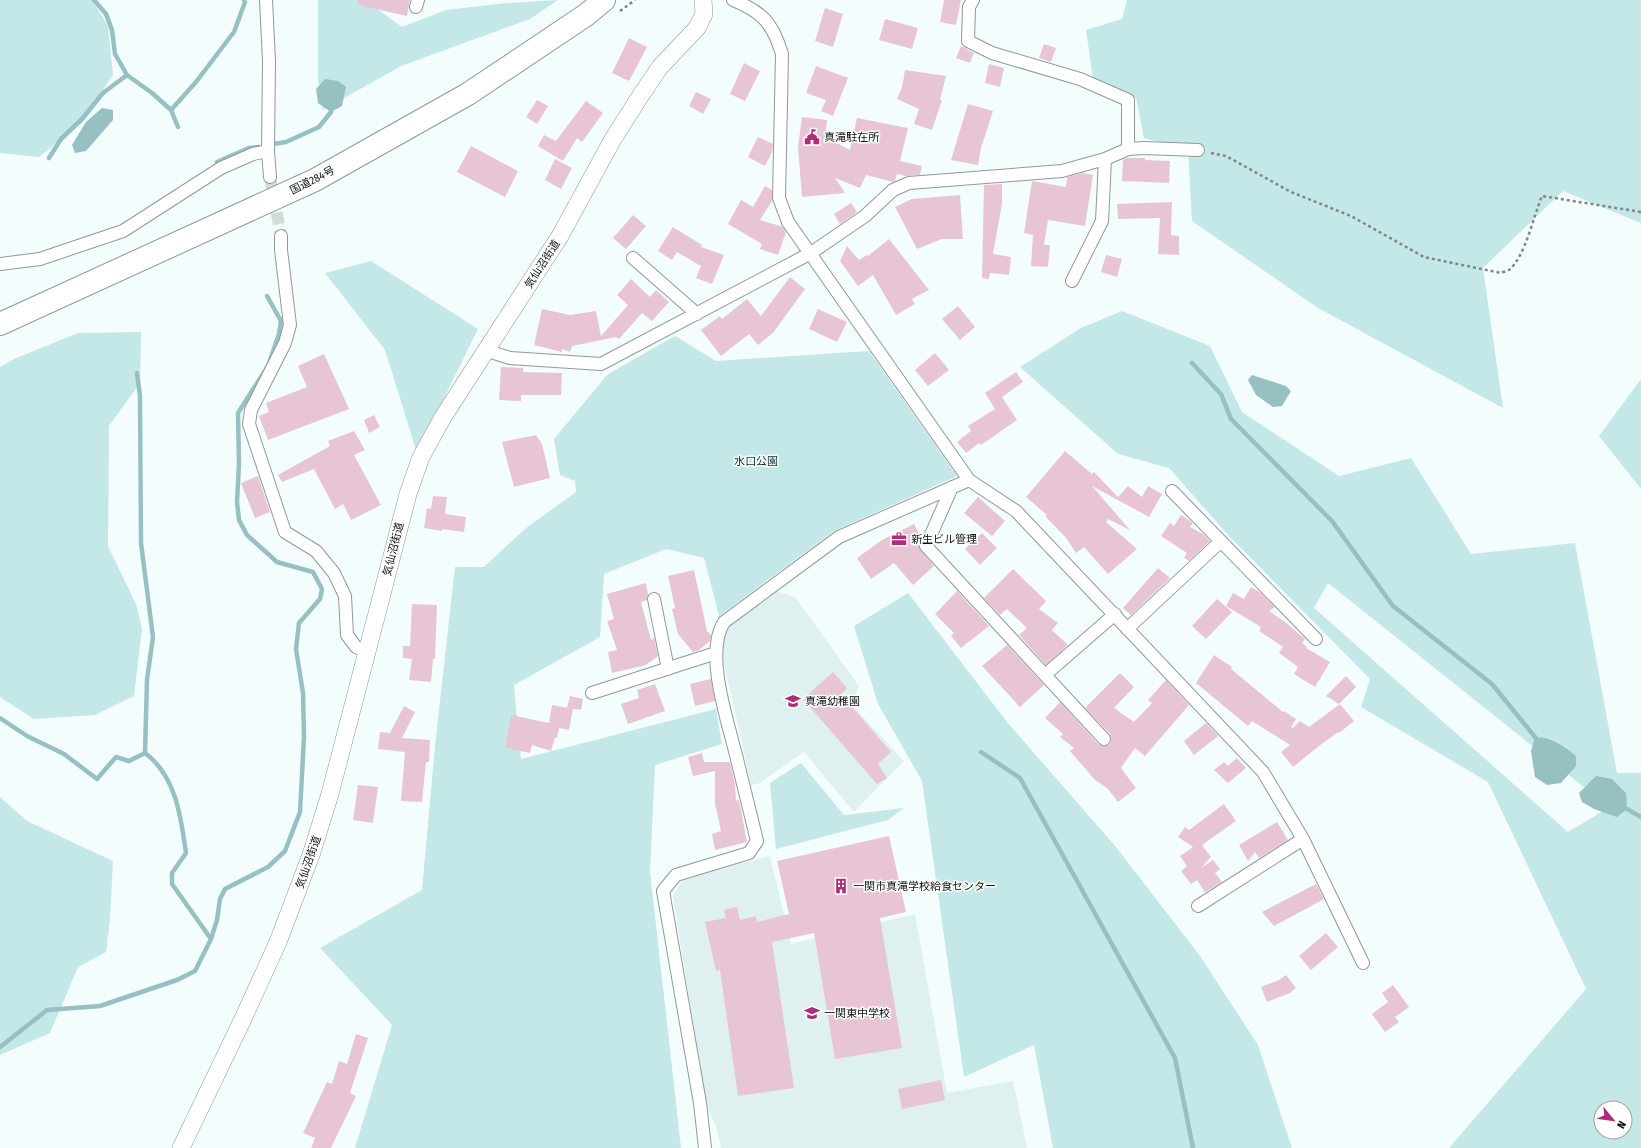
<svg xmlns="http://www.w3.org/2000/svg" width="1641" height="1148" font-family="'Fira Sans Condensed','Noto Sans JP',sans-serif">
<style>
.built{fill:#def0f0}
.green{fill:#c4e7e7;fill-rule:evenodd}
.water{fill:#96c0c1}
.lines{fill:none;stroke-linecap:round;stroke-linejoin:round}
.stream{stroke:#96c0c1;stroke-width:4.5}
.building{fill:#e8c5d4}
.street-tunnel{stroke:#d2dada;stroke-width:12;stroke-dasharray:12 6;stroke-linecap:butt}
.street-casing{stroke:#909898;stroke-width:14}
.secondary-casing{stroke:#909898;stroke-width:18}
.highway-casing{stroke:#909898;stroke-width:24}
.path{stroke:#808686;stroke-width:2.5;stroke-dasharray:3 3;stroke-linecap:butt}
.street{stroke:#fff;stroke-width:12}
.secondary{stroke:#fff;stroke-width:17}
.highway{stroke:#fff;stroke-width:22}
.labels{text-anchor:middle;stroke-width:3;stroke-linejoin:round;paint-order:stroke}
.poi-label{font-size:11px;fill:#101313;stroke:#fff;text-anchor:start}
.street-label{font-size:11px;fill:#101313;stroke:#fff}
.park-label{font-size:11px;fill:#063132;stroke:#fff}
</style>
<rect width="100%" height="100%" fill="#f4fdfd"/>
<!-- built -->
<path class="built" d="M776,591L795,597L859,686L852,705L904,761L854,812L804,752L760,783L751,785L732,697L720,648L726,628Z
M770,856L791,944L915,914L947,1093L1013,1081L1027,1148H721L716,1125L707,1109L673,896L683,879Z"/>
<!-- green -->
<path class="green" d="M0,0H92L108,26L113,75L81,123L39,157L0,153Z
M318,0H378L376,8L402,27L446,10L506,3L558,0L530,19L401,66L323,110L318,78Z
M1127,0H1641V223L1563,191L1483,268L1503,408L1318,308L1192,221L1188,150L1144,138L1136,98L1093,78L1086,30L1122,19Z
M371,261L478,329L417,453L385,350L325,273Z
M1122,311L1210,346L1242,412L1339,476L1411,458L1471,554L1575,543L1617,773H1641V1148H1449L1586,989L1488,782L1361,707L1370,679L1229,536L1169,468L1118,454L1020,367L1081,328ZM1328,583L1609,807L1608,808L1568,832L1314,608ZM1601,1108H1625V1132H1601Z
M141,332L140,383L109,426L108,546L136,604L142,629L134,696L95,715L34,719L0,697V367L14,359L78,333Z
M675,336L716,361L869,351L957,476L834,531L719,616L704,558L666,549L604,574L600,637L514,685L521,759L716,709L722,744L655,765L650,871L681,1148H355L392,1025L320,948L422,890L436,736L455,567H484L526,528L576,492L575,481L560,475L554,439L608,374Z
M1641,379V489L1599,436Z
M908,593L1007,722L1116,847L1200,956L1258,1045L1292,1148H1053L1034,1045L964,1077L922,781L878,704L854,626Z
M801,763L844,815L904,808L888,820L776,849L770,783Z
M0,797L27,821L113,861L110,919L106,952L78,967L50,1033L0,1055Z"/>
<!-- water -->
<path class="water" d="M325,79L338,81L346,87L342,106L331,112L318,103L316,89Z
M102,108L113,110V120L86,151L75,153L72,145L86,122Z
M1252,375L1286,386L1291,391L1282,406L1273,407L1256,395L1248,380Z
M1535,737C1551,737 1564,746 1576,756V766L1561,783L1547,785L1535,777L1531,751Z
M1596,776L1612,779L1626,793L1627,809L1617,817L1594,809L1582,802L1579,793Z"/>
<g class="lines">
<!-- stream -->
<path class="stream" d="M94,0L106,14L112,30L115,54L127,75
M171,110L196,82L234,32L245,2L244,0
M268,145L286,142L319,127L331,112
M49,158L61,139L82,119L103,93L127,75L152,93L171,110L178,127
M217,162L249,148L259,147
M1192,363L1221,394L1231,419L1332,521L1393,606L1492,684L1535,737
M137,373L140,396L141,543L153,637L147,680L145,753
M0,718L27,736L64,754L97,779L116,757L129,761L145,753C176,776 181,817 186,853L172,873V884L211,939
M981,752L1020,778L1175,1058L1193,1148
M1627,809L1641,817
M0,1047L47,1010L100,1006L177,980L195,971L211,939L217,920L220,899L225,889L268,867L285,851L300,812L304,737L303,693L296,649L299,623L320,599L322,589L313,572L277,562L247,535L239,520L237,502L239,464L238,413L268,366L279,334L281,321L267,296"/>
</g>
<!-- building -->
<path class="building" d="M358,0H410L407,16L358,5Z
M944,0H961L956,25L940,22Z
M825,8L843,14L833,47L815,41Z
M885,19L918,28L912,49L879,40Z
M629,38L647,47L629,81L612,73Z
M1044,44L1056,48L1051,62L1039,58Z
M961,46L974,53L970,63L956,58Z
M744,63L760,71L745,101L730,94Z
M989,64L1004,68L1000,87L985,83Z
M816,66L848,78L833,116L821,111L826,100L806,93Z
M905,70L946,76L940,100H942L932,130L914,124L919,109L897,99L902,87Z
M696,92L711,99L703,114L689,106Z
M537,100L548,106L537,124L526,117Z
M586,101L603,113L582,142L577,138L563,161L538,146L544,135L556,141Z
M968,104L993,111L981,148L978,165L951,160Z
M802,117L827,120L825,137L850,150L857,118L908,128L900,161L922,166L920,175L906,176L897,174L895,181L893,182L866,175L860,188L835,178L845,193L802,197L798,147Z
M758,137L773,144L772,152L765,166L748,157Z
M471,146L518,171L505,197L457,172Z
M1127,158H1145V160L1170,161L1169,183L1122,181L1123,159Z
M555,159L572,168L561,189L545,180Z
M1083,173L1093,175L1085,226L1048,220L1044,245H1050L1048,267L1031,266L1033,235L1024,233L1032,181L1066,187L1067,177Z
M1002,184V204L993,254L1011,257L1009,275L990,273L989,279L982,278L984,185Z
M765,186L772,190V201L760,220L783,227L786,232L778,255L760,249L762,244L728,224L741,200L753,207Z
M960,195L963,239H942L917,249L895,207L912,199Z
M1172,202L1171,235L1179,236V255L1158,254L1160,218L1118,219L1117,204Z
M851,203L857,212L840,224L834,214Z
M633,215L646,226L626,249L613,238Z
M673,227L702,245L701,247L724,255L712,284L696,278L701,266L677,252L672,260L658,251Z
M889,239L929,290L912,299L915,304L896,315L873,275L858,286L840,261L847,246L859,260L867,255L868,256Z
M1106,255L1122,259L1117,277L1101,272Z
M790,277L805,289L773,333L758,345L749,334L721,356L701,330L720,316L722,319L747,299L761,316Z
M631,279L650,297L656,290L669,302L652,321L642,313L619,339L616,337L572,346L570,352L562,349V352L534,345L542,309L570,315L596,311L601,336L628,305L617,295Z
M958,306L975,327L960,340L942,319Z
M818,309L847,322L837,342L809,329Z
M935,353L949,370L928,386L915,370Z
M324,354L349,409L268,440L259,416L269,412L266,403L307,387L298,366Z
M501,367L523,368V372L562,373L561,395H521V401L499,400Z
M1016,372L1023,382L1002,397L1017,420L981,445L979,443L966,453L957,442L971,431L968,426L995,409L985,393Z
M374,415L380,427L369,433L364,420Z
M354,431L365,450L354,455L381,505L351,520L343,504L335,509L314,469L282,482L278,475L330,446L328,441Z
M536,435L542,444L550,478L514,487L502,442Z
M1065,451L1092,474L1094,472L1118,497L1128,486L1142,497L1148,486L1162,494L1149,517L1092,486L1130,530L1108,519L1106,522L1137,549L1108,574L1084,547L1076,553L1067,539L1045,516L1047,515L1026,497Z
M258,476L270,512L255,518L241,483Z
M433,496L447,497L445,514L466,517L464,532L442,529V531L424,528L427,508L431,509Z
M978,497L1005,521L992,536L964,513Z
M1181,515L1193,523L1190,527L1203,534L1210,541L1189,561L1184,558L1187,553L1161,536L1170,523L1174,526Z
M914,524L921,538L919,548L934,566L913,585L894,563L871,579L857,558L882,540Z
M982,533L997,548L980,565L965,549Z
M1158,568L1170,578L1131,615L1123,608Z
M1013,569L1046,601L1039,609L1058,623L1052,630L1068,645L1046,665L1019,635L1027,628L1007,609L1000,615L984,598Z
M694,570L707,631L711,635L710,641L699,650L693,652L678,634L672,609L675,608L668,576Z
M646,583L648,594L647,600L641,602L651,640L654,638L658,656L646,665L612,673L608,652L617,650L607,621L614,619L607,594Z
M1251,587L1261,593L1275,607L1269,611L1285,622L1305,639L1302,643L1307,647L1306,648L1330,662L1315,687L1294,674L1298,667L1279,653L1283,647L1259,631L1261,627L1226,606L1233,593L1244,599Z
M957,591L989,626L961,648L951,636L954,633L935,614Z
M1217,599L1232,612L1206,639L1192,626Z
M412,604L437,605L435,659H433L431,682L409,680L412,659L403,658V646H410Z
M1007,645L1044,685L1020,707L982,666Z
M1214,655L1232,667L1231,669L1283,712L1284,711L1296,719L1291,727L1293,728L1300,721L1309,727L1340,704L1354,721L1339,733L1338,732L1319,746L1293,767L1281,752L1290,745L1252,721L1248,726L1196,683Z
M833,672L847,688L841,694L891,752L878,764L887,778L877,784L803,699Z
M1120,673L1134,687L1114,708L1134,722L1152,703L1148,700L1166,680L1189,705L1145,756L1135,748L1121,768L1136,788L1118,802L1107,788L1095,780L1070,751L1074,748L1060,737L1063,734L1045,718L1060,702L1098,744L1102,746L1109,745L1111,741L1110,734L1085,708Z
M1346,676L1356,687L1339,704L1326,696Z
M711,679L715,701L695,706L690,684Z
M655,684L665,711L628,724L621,704L639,698L637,690Z
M570,696L583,699L581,710L567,708Z
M552,705L573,709L569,730L559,728L557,738L555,737L551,751L532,745L530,753L505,748L511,715L549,723Z
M404,706L415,712L402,738L430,740L429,762H426L422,802L401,801L405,752L378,749L380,732L390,733Z
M1206,723L1218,736L1194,755L1184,741Z
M702,753L704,762H730L735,784L736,801L739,800L747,842L715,850L712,834L721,831L715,804V771L693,776L688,757Z
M1237,758L1246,768L1228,783L1214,770L1224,762L1228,766Z
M358,785L378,787L373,823L353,820Z
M1224,804L1236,821L1202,845L1211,857L1201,868L1213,860L1220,869L1215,873L1222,882L1205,892L1197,880L1191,884L1181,871L1187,866L1180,856L1193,847L1178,837L1185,827L1189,830Z
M1277,822L1288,840L1259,858L1255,852L1248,861L1239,845Z
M889,836L906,912L880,918L902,1048L835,1059L814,933L772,942L794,1088L738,1096L720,970L716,971L705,922L726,918L724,910L737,907L740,920L756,916L757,922L789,914L777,861Z
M1316,884L1324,899L1274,926L1262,912Z
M1326,933L1338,947L1311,970L1299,956Z
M1286,975L1296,988L1290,993L1267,1002L1261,987L1279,980Z
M1393,985L1409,1007L1395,1017L1399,1022L1385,1032L1372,1014L1388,1002L1382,993Z
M356,1034L368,1038L350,1093L356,1096L331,1148H311L315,1138L303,1133L327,1082L332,1084L339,1061L347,1064Z
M941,1080L945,1100L902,1109L898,1089Z"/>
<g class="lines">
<!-- street-tunnel -->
<path class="street-tunnel" d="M270,177L281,236"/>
<!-- street casing -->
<g class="street-casing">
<path id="street" d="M266,0L269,61L268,151L270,177
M973,0L969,7L968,41L992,53L1080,79L1128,100V149
M416,7L418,0
M281,236V250L290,325L285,343L251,410L249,424L285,532L316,551L334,573L345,596L347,635L356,647L367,652
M633,258L697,314
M0,264L40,259L123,231L221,168L253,154L268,151
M1072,281L1102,221L1105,159
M486,349L494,353L510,358L601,364L811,253L865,216L893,190L909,183L1062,171L1105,159L1128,149L1144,148L1198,150
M969,480L1016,511L1263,772L1303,839L1363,963
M952,487L926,546L1104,739
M1172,491L1316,639
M654,599L668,669
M1127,629L1221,541
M1045,675L1115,614
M592,693L716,653
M1198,906L1303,839
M705,1148L700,1103L663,891L676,875L749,853L757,841C750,812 743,784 736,755C728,722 704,653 724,622L839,537L969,480L788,222L779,198L782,54C773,24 763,12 733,0"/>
</g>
<!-- secondary casing -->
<g class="secondary-casing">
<path id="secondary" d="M181,1148L242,1021L278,942L311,855L330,794L408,494L421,457L443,417L560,236L613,139L641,95L660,67L697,28L704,14L703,0"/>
</g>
<!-- highway casing -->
<g class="highway-casing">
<path id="highway" d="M0,324L315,180L468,94L586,15L604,0"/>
</g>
<!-- path -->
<path class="path" d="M620,11L635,0
M1211,153L1226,156L1291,192L1351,216L1424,257L1501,273C1503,272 1507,271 1509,270C1525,257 1534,215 1542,196L1641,212"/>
<!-- street -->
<use href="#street" class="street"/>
<!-- secondary -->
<use href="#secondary" class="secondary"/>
<!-- highway -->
<use href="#highway" class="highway"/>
</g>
<!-- icons -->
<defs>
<g id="civic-bare" transform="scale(1.2)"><path d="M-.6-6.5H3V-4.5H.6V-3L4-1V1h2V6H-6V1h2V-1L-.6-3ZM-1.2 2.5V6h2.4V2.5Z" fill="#ae2c78" stroke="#fff" stroke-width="2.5" paint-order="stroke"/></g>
<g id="office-bare" transform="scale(1.2)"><path d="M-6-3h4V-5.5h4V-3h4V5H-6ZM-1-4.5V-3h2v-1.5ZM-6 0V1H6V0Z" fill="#ae2c78" stroke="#fff" stroke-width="2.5" paint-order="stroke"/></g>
<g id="school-bare" transform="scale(1.2)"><path d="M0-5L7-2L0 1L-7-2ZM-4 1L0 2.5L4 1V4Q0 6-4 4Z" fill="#ae2c78" stroke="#fff" stroke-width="2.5" paint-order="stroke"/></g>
<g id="building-bare" transform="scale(1.2)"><path d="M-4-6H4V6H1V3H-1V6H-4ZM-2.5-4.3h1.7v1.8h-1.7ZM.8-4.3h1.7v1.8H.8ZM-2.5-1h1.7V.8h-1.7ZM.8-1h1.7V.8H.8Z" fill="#ae2c78" stroke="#fff" stroke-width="2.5" paint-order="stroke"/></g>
</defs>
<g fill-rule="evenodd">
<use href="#civic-bare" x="812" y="137"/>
<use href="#office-bare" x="899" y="539"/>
<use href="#school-bare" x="793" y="701"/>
<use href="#building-bare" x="841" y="886"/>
<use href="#school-bare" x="812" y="1013"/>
</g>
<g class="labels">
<!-- poi labels -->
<g class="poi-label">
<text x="824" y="141">真滝駐在所</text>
<text x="911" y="543">新生ビル管理</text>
<text x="805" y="705">真滝幼稚園</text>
<text x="853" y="890">一関市真滝学校給食センター</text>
<text x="824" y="1017">一関東中学校</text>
</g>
<!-- street labels -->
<g class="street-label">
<text transform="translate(312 180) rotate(-27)" y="4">国道284号</text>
<text transform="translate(542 264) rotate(-57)" y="4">気仙沼街道</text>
<text transform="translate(393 549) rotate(-76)" y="4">気仙沼街道</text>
<text transform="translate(308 862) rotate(-71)" y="4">気仙沼街道</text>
</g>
<!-- park labels -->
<g class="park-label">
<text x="756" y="465">水口公園</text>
</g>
</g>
<!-- north arrow -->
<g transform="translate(1613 1120) rotate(119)"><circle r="19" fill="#ffffff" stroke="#9fa1a1"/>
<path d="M0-3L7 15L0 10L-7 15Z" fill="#ae2c78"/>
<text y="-6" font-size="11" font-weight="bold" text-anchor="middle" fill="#101313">N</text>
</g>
</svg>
